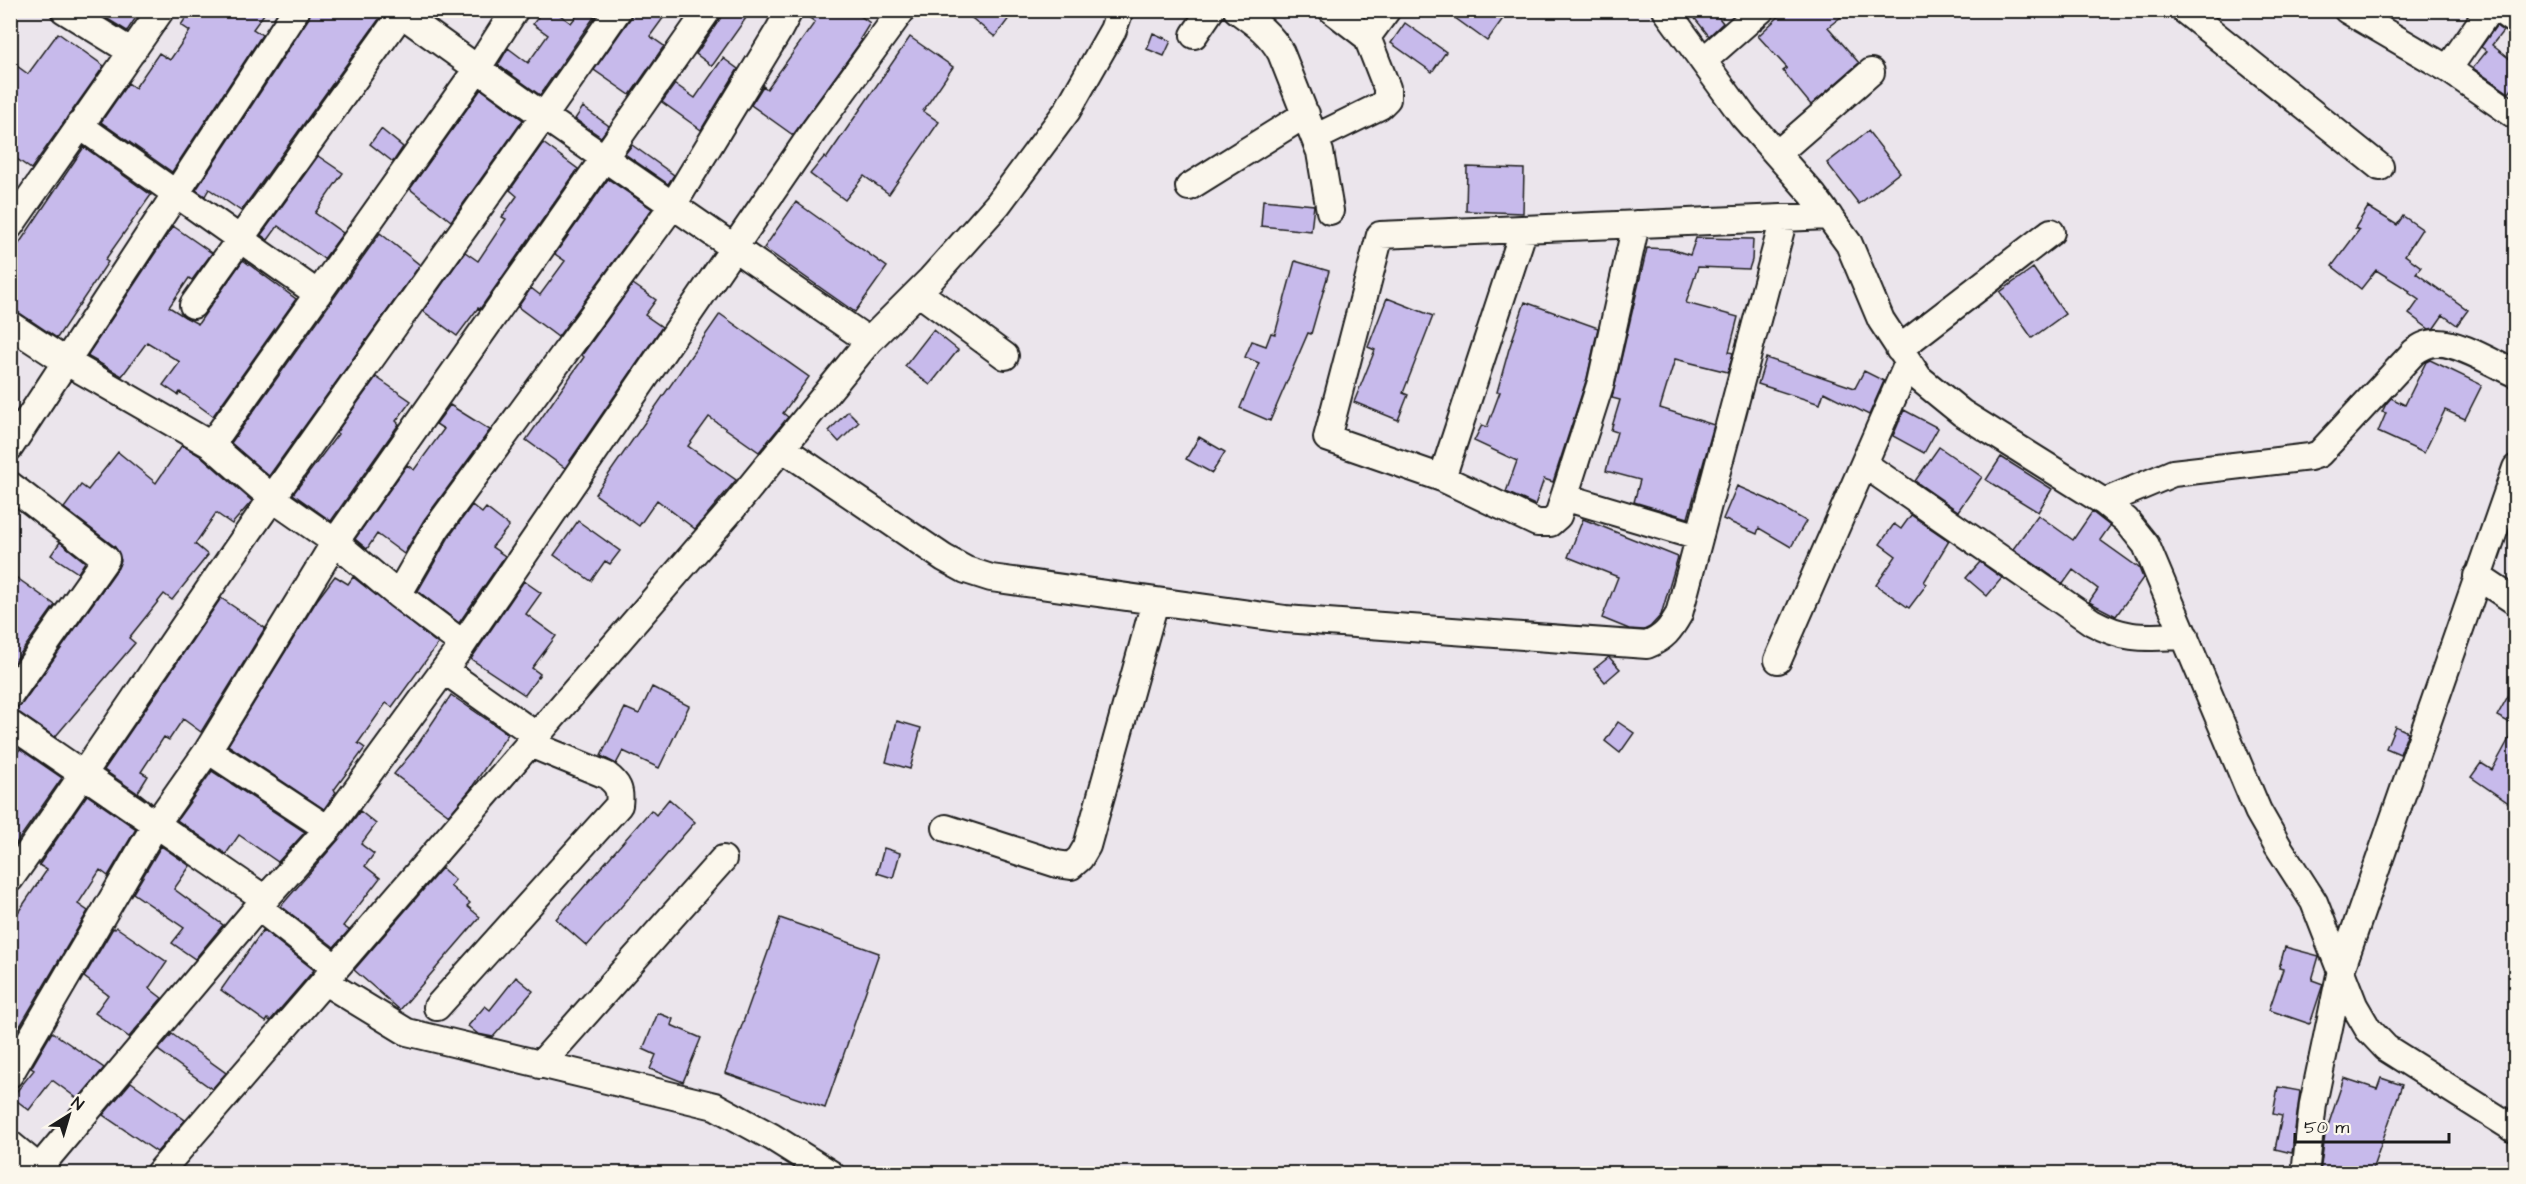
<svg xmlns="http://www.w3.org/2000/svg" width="2526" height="1184" font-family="'Architects Daughter',sans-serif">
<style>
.building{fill:#c7baeb;stroke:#1c1c1c;stroke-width:1.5}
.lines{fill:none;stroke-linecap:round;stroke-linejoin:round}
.minor-casing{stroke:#1c1c1c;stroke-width:30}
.minor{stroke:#fbf7ec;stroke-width:26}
</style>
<rect width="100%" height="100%" fill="#ebe5ec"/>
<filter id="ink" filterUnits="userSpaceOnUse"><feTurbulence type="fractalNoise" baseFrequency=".0167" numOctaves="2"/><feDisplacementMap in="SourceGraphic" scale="12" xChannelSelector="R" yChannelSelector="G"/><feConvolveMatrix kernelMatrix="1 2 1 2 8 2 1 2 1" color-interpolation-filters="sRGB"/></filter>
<g filter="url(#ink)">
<!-- building -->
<path class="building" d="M111,10H141L127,31L106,18Z
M191,10H267L253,29L262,35L172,172L101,122L128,83L135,88L159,53L170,60L190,31L181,25Z
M311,10H376L382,15L241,211L209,189L205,196L196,190L309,18Z
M543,10H553L571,23L581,10H599L540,95L498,65L508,48L528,63L548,35L533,24Z
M633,10H669L650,36L664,46L630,95L594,70L630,19Z
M723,10H735L746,18L712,66L696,54L720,19Z
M803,10H852L870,23L860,39L862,40L793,135L751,105L763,86L767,89L815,22L803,13Z
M962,10H1001L1010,17L995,37Z
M1444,10H1509L1487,41Z
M1688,10H1713L1723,23L1709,36Z
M1786,10H1850L1828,27L1859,63L1811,105L1783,71L1787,68L1758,36Z
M1405,23L1446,52L1432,72L1391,43Z
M2496,26L2503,31L2492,45L2516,64V84L2509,93L2473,68L2487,51L2481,47Z
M58,33L104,66L31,169L10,154V61L28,74Z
M1153,33L1171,41L1164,56L1147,49Z
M910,37L953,67L923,111L939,122L889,194L864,176L845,200L810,174L824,157L826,159Z
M723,58L738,69L701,130L662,102L675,84L695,98Z
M481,89L523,120L451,221L410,189Z
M583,107L609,126L601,137L575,119Z
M381,129L403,147L393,162L370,144Z
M1868,131L1900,172L1859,204L1827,163Z
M543,143L578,169L480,309L478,308L457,336L423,311L465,252L478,261L506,219L502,217L517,196L510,190Z
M632,145L674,175L668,184L625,154Z
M84,147L151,195L105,260L108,262L57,338L18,312L10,310V257Z
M318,156L343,173L315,213L343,233L324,259L278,226L268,240L261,235Z
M1467,167L1524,169L1523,213L1466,211Z
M608,179L652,209L558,337L518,307L531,288L540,295L565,261L555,254Z
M1263,200L1314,205L1311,231L1261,226Z
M796,202L887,267L855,312L764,248Z
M2368,207L2397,225L2403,216L2422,229L2405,255L2421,267L2416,273L2468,310L2457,325L2443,315L2434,328L2429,329L2409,314L2419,300L2409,293L2410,291L2376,270L2361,289L2332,266L2359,230L2355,228Z
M173,226L212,253L192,280L189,278L169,307L185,317L198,324L243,260L296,299L213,416L180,392L178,395L163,385L180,362L147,342L122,376L87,356Z
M380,233L420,265L269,476L231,443Z
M1696,238L1753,239L1752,260L1749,269L1698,267L1686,303L1738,317L1729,352L1733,353L1728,372L1675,359L1660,408L1714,425L1688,518L1634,502L1640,480L1606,471L1617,432L1611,430L1620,400L1612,398L1647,248L1671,249L1690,255Z
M1295,261L1329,271L1311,334L1308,333L1270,421L1240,408L1259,363L1245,357L1252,341L1266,346L1271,333L1275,334Z
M2033,268L2065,314L2032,338L2000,292Z
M633,284L656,300L645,315L662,327L565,468L526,440L584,357L582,355Z
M1387,298L1433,316L1403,393L1408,395L1398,420L1354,402L1375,350L1368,347Z
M1525,302L1598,328L1587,378L1553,482L1544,479L1535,505L1506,492L1517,461L1474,441L1482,425L1487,427L1500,392H1497L1509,349Z
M720,314L809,377L783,413L788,417L759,452L709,417L688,446L736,480L695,529L657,500L639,526L595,494Z
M933,330L958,350L930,385L905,366Z
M1766,358L1855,388L1864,371L1884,381L1869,415L1824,392L1820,404L1758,384Z
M2430,360L2482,385L2465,419L2445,410L2424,453L2378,432L2386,413L2382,412L2386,404L2391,398L2405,405L2426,362Z
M376,377L411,401L396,421L399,424L331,521L293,494L338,434L336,433Z
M450,405L490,430L424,520L404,554L377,534L367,549L355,539L407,465L414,470L444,429L436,424Z
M1904,410L1938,428L1924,453L1893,436Z
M848,411L859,422L839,442L829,431Z
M1199,437L1225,452L1212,473L1186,459Z
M182,445L202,457L252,501L232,524L216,513L195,544L208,555L172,600L164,594L129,638L135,643L55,737L14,709L22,704L118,568L121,560L115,547L64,508L81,485L88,490L118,452L156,483Z
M1939,447L1982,477L1958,511L1915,481Z
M2001,457L2052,489L2038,512L1986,480Z
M1737,486L1769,500L1806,521L1791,547L1759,528L1757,534L1723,519Z
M472,505L482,513L486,508L509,526L492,547L505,556L459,623L418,591L449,537Z
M2092,512L2110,526L2100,540L2139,568L2143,578L2116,616L2089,602L2098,589L2073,570L2063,584L2013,549L2038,515L2073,540Z
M1911,515L1949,541L1924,582L1927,584L1909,608L1876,585L1896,556L1880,544L1894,524L1901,529Z
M1583,519L1678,557L1661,615L1650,627L1644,630L1629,629L1602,618L1618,577L1568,557Z
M578,521L620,551L610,564L605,561L591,581L554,555Z
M60,542L85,562L78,573L51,555Z
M1980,562L2002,578L1987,596L1966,578Z
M10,573L55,605L10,668Z
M335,576L348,584L353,577L438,644L392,707L386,703L358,743L365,748L334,790L336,792L324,809L228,745L317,600Z
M524,581L541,593L526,614L556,636L532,668L540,674L525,695L471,659Z
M221,598L265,628L201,732L183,719L169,740L164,737L141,772L148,776L138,792L152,803L104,770Z
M1609,657L1620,669L1605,682L1594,669Z
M2516,682V726L2497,716Z
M652,687L689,706L659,768L623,751L616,764L601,756L625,708L639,714Z
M451,695L508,734L470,790L449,815L394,774L414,750Z
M897,721L921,728L910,769L886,762Z
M1618,722L1634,733L1620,753L1605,741Z
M2395,726L2408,732L2400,754L2386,748Z
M2516,726V808L2471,777L2481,763L2492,770Z
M10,748L17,753L20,749L62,778L10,852Z
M212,771L305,832L278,862L239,835L226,854L177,820Z
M87,795L136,829L108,876L100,870L78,904L88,911L10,1043V924L47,870L39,865Z
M669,799L695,822L587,946L556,919L651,810L656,815Z
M360,811L376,824L361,844L374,854L365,866L380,878L343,926L349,930L334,947L281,906L339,839Z
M161,846L190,866L174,889L223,925L195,959L172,943L184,928L133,893Z
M884,848L900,853L893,878L877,873Z
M442,868L455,880L450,886L470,903L467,906L480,917L400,1010L354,970Z
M780,918L879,953L825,1108L725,1073Z
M116,927L167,962L149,988L162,998L129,1037L95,1013L108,995L84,977L113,928L115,929Z
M263,930L314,970L270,1021L268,1019L266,1022L221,990Z
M2285,947L2319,956L2312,980L2323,984L2310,1024L2269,1010L2283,969L2279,968Z
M516,977L533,991L493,1037L478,1034L468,1026L485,1006L490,1010Z
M658,1013L673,1019L671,1025L701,1038L683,1082L650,1069L656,1055L643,1049Z
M52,1032L104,1068L78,1099L52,1080L29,1110L12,1097L34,1070L31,1068Z
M172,1034L226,1073L212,1089L158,1050Z
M2344,1078L2377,1089L2381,1078L2402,1085L2371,1173H2320L2325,1135Z
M131,1082L185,1120L157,1152L103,1115Z
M2278,1087L2300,1091L2292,1153L2275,1149L2282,1116L2273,1114Z"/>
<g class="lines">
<!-- minor casing -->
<g class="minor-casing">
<path id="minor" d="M64,10L132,52
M396,10L545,117L869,341
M1237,10C1255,23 1270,33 1281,53L1320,152L1330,211
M1332,10L1367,37L1387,10
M1666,10L1743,116L1813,195L1849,244L1881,320L1919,378L1962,413L2104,502L2126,520L2146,545L2258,811L2278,846L2314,902L2354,1005L2368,1029L2386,1048L2516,1130
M2184,10L2380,167
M2347,10L2448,69
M2489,10L2448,69L2516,116
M2499,10L2516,22
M1194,35L1211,10
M1703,61L1761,10
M79,125L240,239L404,10
M1315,138L1380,106L1387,99V88L1367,37
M1777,154L1871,72
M1189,187L1306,114
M10,226L161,10
M1524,229L1442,478L1327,438L1380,235L1829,216
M918,292L1005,356
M193,305L240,239L318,294
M10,325L65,361L211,445L272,498L335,542L398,595L463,644L328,829L265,899
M1899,349L2051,232
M211,445L477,69L515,10
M10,447L296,10
M782,448L944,558L966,570L991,578L1285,619L1647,645C1664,638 1670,630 1679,614L1784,218
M1864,464L2092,622C2127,641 2147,637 2185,636
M1442,478L1537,523H1550L1558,516L1601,382L1636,224
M10,485L106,559L10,695
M1564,497L1699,537
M2104,502L2173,473L2310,457L2319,454L2414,352C2421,347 2427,343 2436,343C2457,341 2496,365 2516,374
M2477,576L2516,602
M398,595L436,529L673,205L779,30L788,13L787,10
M463,644L813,132L902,10
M1778,660L1908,363
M444,670L537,736
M10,724L265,899L34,1174
M208,750L328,829
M946,828L1057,864L1071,866L1080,858L1087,846L1155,602
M10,879C100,753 184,623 273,497C387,334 505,174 618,10
M258,907L336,968
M325,982L407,1032L715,1106L772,1137L831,1174
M437,1007L619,805C621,790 618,784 606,775L530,744
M540,1065L723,859
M10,1074L156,824L208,750L335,542L708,10
M10,1144L39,1168
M158,1174L733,508L869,341L931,279L998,204L1067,111L1113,30L1120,10
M2305,1174L2313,1104L2341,970L2516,468"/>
</g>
<!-- minor -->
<use href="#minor" class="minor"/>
</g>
</g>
<!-- margin -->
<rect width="2526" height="1184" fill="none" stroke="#fbf7ec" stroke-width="36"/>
<rect x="18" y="18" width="2490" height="1148" fill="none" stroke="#1c1c1c" stroke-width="2" filter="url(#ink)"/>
<!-- north arrow -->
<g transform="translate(69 1115) rotate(37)" stroke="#fbf7ec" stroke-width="4.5" paint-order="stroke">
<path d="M0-4.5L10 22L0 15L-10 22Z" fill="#1c1c1c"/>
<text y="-9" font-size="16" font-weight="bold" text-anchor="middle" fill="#1c1c1c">N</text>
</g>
<!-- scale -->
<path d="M2295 1133v9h154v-9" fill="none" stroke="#1c1c1c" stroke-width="3"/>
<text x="2304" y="1133" font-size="18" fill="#1c1c1c" stroke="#fbf7ec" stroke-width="4.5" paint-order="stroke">50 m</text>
</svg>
